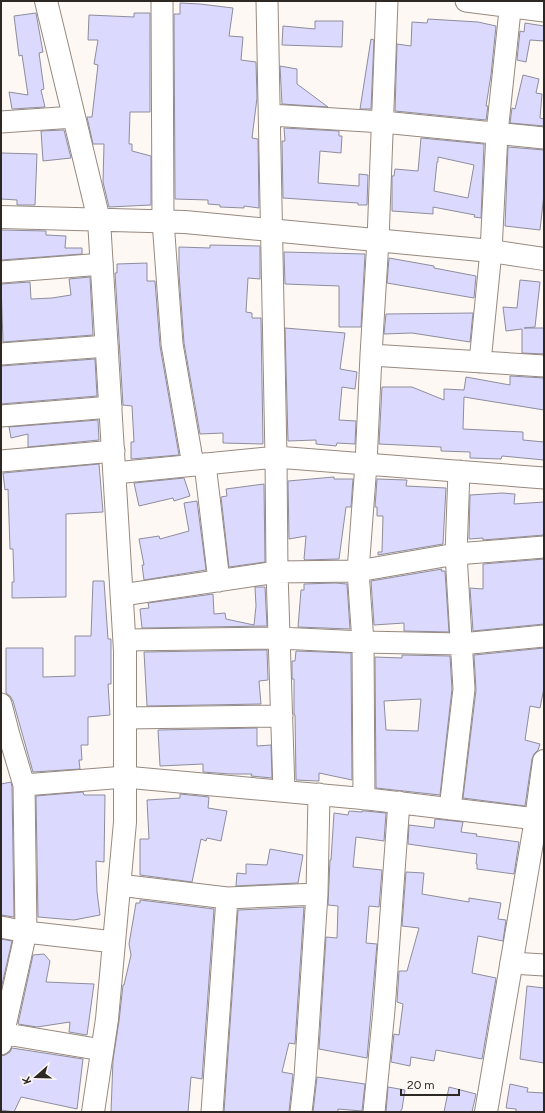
<svg xmlns="http://www.w3.org/2000/svg" width="545" height="1113" font-family="Figtree,sans-serif">
<style>
.building{fill:#dbd9fd;stroke:#8e8d9c;fill-rule:evenodd}
.lines{fill:none;stroke-linecap:round;stroke-linejoin:round}
.minor-casing{stroke:#97897f;stroke-width:23}
.tertiary-casing{stroke:#97897f;stroke-width:24}
.minor{stroke:#fff;stroke-width:21}
.tertiary{stroke:#fff;stroke-width:22}
</style>
<rect width="100%" height="100%" fill="#fef8f4"/>
<!-- building -->
<path class="building" d="M180,3L200,4L233,8L229,36L243,37L241,60L256,62L257,98L252,138L258,139L259,208L244,206V208L220,207V205L208,204V200L175,199L174,14H180Z
M36,13L43,52L39,53L44,89L41,90L45,107L12,109L9,92L28,95L22,55L19,56L14,16Z
M134,13H150V112H130L129,144H132V151L151,156V205L109,207L103,182L104,144H93L87,117H92L98,65L94,64L98,40H88L89,15L134,17Z
M428,19L478,22L496,26L491,75L486,106H488L486,120L395,111L397,44L411,46L412,22L427,23Z
M315,21H343L342,47L282,45L283,26L315,29Z
M525,23L544,26V41L530,40L526,62L517,60L520,31L524,32Z
M371,39L374,40L371,109H360Z
M280,66L297,69V84L328,107L282,104Z
M523,75L539,79L536,93L542,94L540,118L544,119V126L510,123L512,108L515,109Z
M284,128L339,131V136H342L341,153L320,151L318,183L359,186V174L368,175L367,205H358V203L283,198L282,141H285Z
M64,130L71,158L43,161L41,131Z
M421,138L484,144L481,218L474,217L475,215L433,207V214L392,211V176H394L395,169L418,171ZM438,157L474,165L468,198L434,191L437,162H438Z
M508,147L544,150V194L540,230L505,226Z
M1,153L37,154L35,205H17V200L1,199Z
M1,230L46,231V235L66,236L65,248H82V254L1,260Z
M210,245L260,246V279L248,278L246,312L252,313V318H261L263,444L223,443V433L200,434L184,343L179,274V247L210,248Z
M284,252L365,254L361,327H339V286L285,284Z
M389,258L434,266V268L476,276L474,298L387,283Z
M147,263V281H155L160,346L179,455L131,459V442H134L132,406L123,405L115,273H117V264Z
M90,277L93,335L3,342L1,284L30,282L31,299L52,298L71,295L69,279Z
M520,280L540,282L535,327L524,328H544V354L522,353V329L506,331L503,307L517,308Z
M473,313L470,342L412,333L384,334L386,314Z
M285,328L345,333L340,369L357,372L355,389L342,387L339,420L356,421L355,444L337,443L336,446L316,444V440L288,441Z
M95,359L97,396L1,404V366Z
M510,376L544,378V410L464,397L463,429L523,432V440L544,442V460L502,456L501,459L470,458V452L441,451V447L379,444L382,387H412L444,400V389L464,390L466,377L510,385Z
M98,420L99,440L28,447V434L11,438L9,427Z
M99,464L103,512L66,514V597L12,598V582H14L13,549H10L8,489L5,490L3,473Z
M334,477V479H353L351,507H346L339,559L305,560L304,559L306,536L289,539L288,481Z
M184,478L190,496L174,501L173,498L139,506L134,483Z
M377,479L407,480L406,486L446,488L443,544L378,555V552H382L383,516H377V507H375Z
M264,484L265,562L229,567L221,497L227,496L226,489Z
M502,493L515,494L514,504L544,502V535L483,540V538L469,539L470,495Z
M197,501L206,570L144,580L142,565H144L139,539L159,536L160,539L189,531L184,503Z
M544,559V624L473,631L470,588L483,589V564Z
M442,569L441,571H445L449,632L404,631V623L374,625L371,581Z
M93,581H104L108,639H111V684H108L110,715L88,717V745H81L82,760H79L80,769L33,772L13,701L10,696L6,693V648H43V677L75,676V636H91Z
M335,583L347,584L350,629L298,627L301,590H304V584Z
M255,587H265L267,626L142,628L140,609L149,608L148,603L213,594L214,614L225,613L226,619L254,625L256,606Z
M544,648V688L540,708L530,706L525,740L540,744L538,750L534,754L532,759L525,806L463,798L476,690L474,655Z
M267,650L268,680L259,681L261,704L147,706L144,652Z
M296,651L351,653L352,780L319,773V781H317L296,780L295,715L294,714V679H292V661H295Z
M402,655L450,656L452,689L440,795L376,788L375,657L402,658ZM421,699L418,731L386,730L384,701Z
M257,728V746L271,745L272,778L251,776L252,774H230L203,772V764L160,766L158,730Z
M11,782L12,787L14,917L1,915V784Z
M83,792L84,795H105L104,862L96,861L97,892L100,915L74,920L38,917L36,796Z
M180,794L209,797L208,808L227,811L221,841L207,838L206,841L201,839L192,882L140,875V839H149L147,800L180,798Z
M349,811L362,812V811H365L386,813L384,841L356,837L353,867L382,870L379,907L369,906L366,943L377,944L367,1058L319,1049L326,937L337,938L338,906L328,905L330,860H331L334,813L348,815Z
M435,819L463,822L461,832L477,834L476,836L519,842L514,874L477,869V864H476L477,854L408,844L409,825L434,828Z
M270,849L303,855L298,883L236,886L237,873L246,874V864L267,865Z
M406,872L424,873L422,894L469,902V898L501,903L498,919L506,920L503,941L478,936L472,973L496,978L482,1059L436,1050L434,1061L411,1057L410,1066L391,1062L394,1034L399,1035L403,1004L397,1002L399,971H407L419,928L402,926Z
M140,900L214,909L202,1079L191,1077L188,1112H111L113,1060L119,1021L123,985H124L131,955L129,944L136,903H140Z
M304,907L295,1044L289,1043L282,1072L293,1074L289,1112H224L238,910Z
M1,939L12,941L1,989Z
M44,954L50,961L46,982L94,984L87,1035L69,1032L70,1022L37,1027L18,1024L33,955Z
M527,986L544,988V1063L520,1059Z
M12,1048L83,1059L77,1109L21,1097L14,1112L1,1110V1056L5,1055L10,1052Z
M317,1077L365,1084L362,1111L338,1109V1112H313Z
M510,1084L528,1088L527,1092L544,1093V1112H516V1109L506,1108Z
M388,1087L405,1090L402,1109L400,1112H386Z
M449,1087L476,1094L472,1112H444Z"/>
<g class="lines">
<!-- minor casing -->
<g class="minor-casing">
<path id="minor" d="M162,1L163,221L172,344L193,465
M267,1L276,457L277,572L284,791
M466,1L544,11
M270,115L383,122L544,138
M1,122L74,117
M1,272L102,264
M1,354L107,346
M371,355L544,366
M480,362L491,251L497,133L511,1
M1,416L111,407
M1,461L114,451
M205,464L219,581
M115,473L276,457L544,478
M122,595L277,572L358,571L456,554L544,547
M125,640L279,638L363,642L461,644L544,636
M1,704L9,735L24,785L26,932L1,1044
M125,718L282,716
M24,785L125,777L368,799L536,819
M364,799L363,642L358,571L366,464L371,355L378,240L387,1
M450,809L464,689L456,554L459,471
M119,885L227,898L317,894
M1,927L26,932L114,942
M511,963L544,965
M1,1033L102,1050
M212,1112L227,898
M301,1112L305,1077L317,894L319,794
M374,1112L384,1010L399,802"/>
</g>
<!-- tertiary casing -->
<g class="tertiary-casing">
<path id="tertiary" d="M46,1L99,220L125,651V822L107,1019L93,1112
M1,217L185,222L491,251L544,259
M486,1112L536,819L544,761"/>
</g>
<!-- minor -->
<use href="#minor" class="minor"/>
<!-- tertiary -->
<use href="#tertiary" class="tertiary"/>
</g>
<!-- border -->
<rect width="545" height="1113" fill="none" stroke="#2e2824" stroke-width="4"/>
<!-- north arrow -->
<g transform="translate(36 1077) rotate(250)" stroke="#fef8f4" stroke-width="3" paint-order="stroke">
<path d="M0-3L7 15L0 10L-7 15Z" fill="#2e2824"/>
<text y="-6" font-size="11" font-weight="bold" text-anchor="middle" fill="#2e2824">K</text>
</g>
<!-- scale -->
<path d="M401 1089v6h58v-6" fill="none" stroke="#2e2824" stroke-width="2"/>
<text x="407" y="1089" font-size="12" fill="#2e2824" stroke="#fef8f4" stroke-width="3" paint-order="stroke">20 m</text>
</svg>
